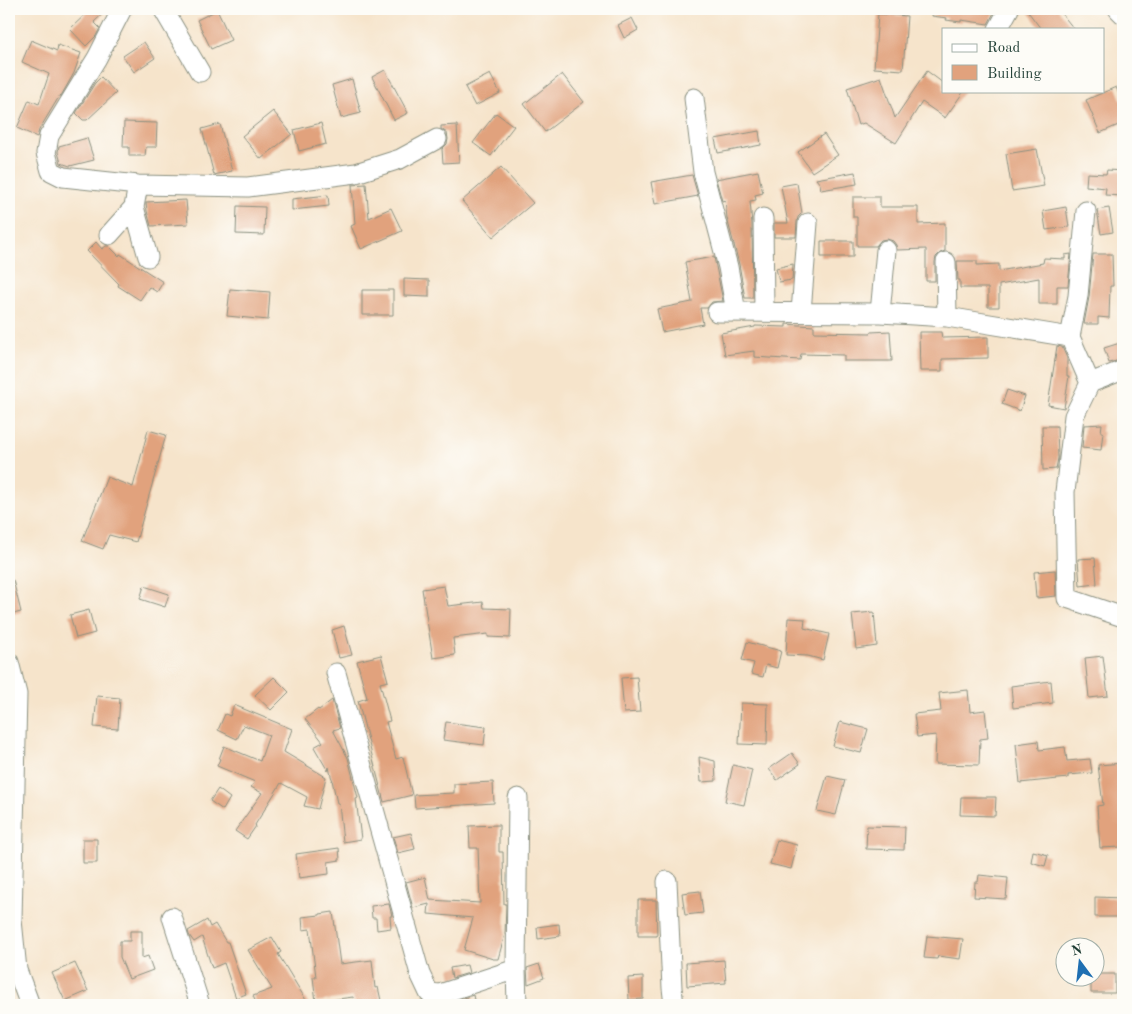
<svg xmlns="http://www.w3.org/2000/svg" width="1132" height="1014" font-family="'Old Standard TT',serif">
<style>
.building{fill:#e1a27d}
.lines{fill:none;stroke-linecap:round;stroke-linejoin:round}
.minor-casing{stroke:#8a9080;stroke-width:21}
.minor{stroke:#fff;stroke-width:19}
</style>
<rect width="100%" height="100%" fill="#fdfcf7"/>
<filter id="ink" filterUnits="userSpaceOnUse"><feTurbulence type="fractalNoise" baseFrequency=".02" numOctaves="2"/><feDisplacementMap in="SourceGraphic" scale="10" xChannelSelector="R" yChannelSelector="G"/><feConvolveMatrix kernelMatrix="1 2 1 2 8 2 1 2 1" color-interpolation-filters="sRGB"/></filter>
<filter id="wash" filterUnits="userSpaceOnUse"><feTurbulence type="fractalNoise" baseFrequency=".0096" numOctaves="4" result="noise"/><feDisplacementMap in="SourceGraphic" scale="20" xChannelSelector="R" yChannelSelector="G"/><feGaussianBlur stdDeviation="1.12" result="paint"/><feColorMatrix in="noise" values="0 0 0 0 0 0 0 0 0 0 0 0 0 0 0 0 0 1.4 0 .05"/><feComposite in="paint" operator="in"/></filter>
<g filter="url(#wash)">
<rect width="100%" height="100%" fill="#f6e4cb"/>
<g id="blocks">
<!-- building -->
<path class="building" d="M91,9H108L94,22L100,28L96,36L86,46L70,29Z
M933,9H996L988,24L961,20V22L946,20L947,18L932,16Z
M1026,9H1058L1074,29H1041Z
M217,10L231,40L211,49L197,20Z
M878,14L907,16L903,70L874,68Z
M632,18L638,30L624,38L618,25Z
M31,40L57,51L58,45L81,53L74,73L61,96L60,95L39,130L37,137L17,128L29,100L39,104L49,74L22,62Z
M144,42L155,58L134,72L123,56Z
M385,70L408,113L394,120L372,77Z
M927,71L943,83V91H964L945,118L922,102L896,143L864,123L858,125L847,88L881,77L895,118Z
M490,74L500,93L475,106L465,87Z
M562,74L584,102L545,132L524,104Z
M101,77L116,93L87,120H83L76,113L95,83Z
M352,79L361,113L341,118L332,85Z
M1116,87L1123,104V123L1100,133L1086,100Z
M273,111L292,134L261,159L242,136Z
M496,113L514,126L491,156L473,143Z
M124,122L157,123L156,147H146L145,156H129V147H123Z
M321,123L326,144L299,151L294,130Z
M220,124L232,171L214,175L202,129Z
M457,125L459,162L443,163L442,149L447,144L448,139L447,133L441,129V126Z
M759,131L761,145L718,153L715,139Z
M824,134L838,155L812,172L798,152Z
M87,138L94,160L70,166L61,163L58,152L59,146Z
M1037,149L1044,186L1012,191L1006,154Z
M501,167L533,203L493,237L462,201Z
M1107,170L1123,171V196L1105,195L1106,188L1086,186L1087,173L1106,174Z
M758,171L763,193L755,195L756,200L750,201L752,224L753,298H745L739,264L727,218L725,200L722,201L716,179Z
M855,172L857,184L821,190L820,184L816,179Z
M692,175L698,196L655,204L651,182Z
M797,183L802,213L798,217L797,222L796,237H774V223H788L781,186Z
M366,184L369,218L391,208L402,231L361,249L351,226L355,224L352,185Z
M328,195L329,206L292,210V199Z
M853,197H880V207H918V224L945,223V251L940,253L936,257L935,262V281H926V249L897,250L896,245L893,241L887,239L881,240L876,246H857V217H853Z
M186,200L188,224L151,226L147,211L146,202Z
M237,206L265,207L264,235L236,234Z
M1066,207L1069,227L1046,230L1043,211Z
M1109,208L1113,232L1101,234L1097,210Z
M821,241H853V257H821Z
M96,242L102,249L106,246H109L119,256L120,254L163,282L157,292L149,287L140,300L118,286L119,284L87,251Z
M1071,254L1068,286H1057V304H1039V278L999,285V307H988V288H960V280H958L957,261H977V265L999,264V271L1043,263L1044,258L1065,259V255Z
M1093,254H1112L1113,286H1110L1109,318L1098,317V324H1084L1089,297Z
M714,257L723,301L712,302L707,308H700L703,324L662,332L657,309L692,302L685,262Z
M793,264L792,280L779,282L776,268Z
M404,279L429,280V297L404,296Z
M230,289L270,292L268,320L227,316Z
M362,290H393V315H362Z
M786,324L814,326V332L871,333V332L890,331L892,361H844V355L801,354L800,360L754,357V351L725,355L721,333L755,327V326L786,327Z
M919,332H941L942,338L988,337V358L942,359V371H920Z
M1123,342V359L1109,363L1104,348Z
M1057,346L1062,347L1067,358V376H1069L1064,408L1048,405Z
M1007,390L1025,396L1020,411L1002,404Z
M1102,424L1101,432H1103L1101,450L1082,448L1084,425Z
M1042,426H1057L1058,458L1056,469L1043,470Z
M148,430L166,435L136,542L109,535L103,549L82,541L107,477L133,487Z
M1095,558L1097,584L1080,586L1078,559Z
M1055,570L1056,596L1036,598L1034,572Z
M9,580H13L21,612L9,615Z
M144,586L169,594L165,607L140,599Z
M444,586L448,606L483,602L484,608L511,609L510,638L488,637V634L453,638L455,655L433,658L422,589Z
M89,610L95,633L76,638L70,615Z
M874,612L877,646L856,649L852,614Z
M788,618L805,619L804,628L829,634L823,660L808,656L786,655Z
M344,626L352,655L339,658L332,630Z
M747,642L781,651L777,668L766,665L763,677L751,674L754,663L742,660Z
M381,655L388,681L380,683L390,721L386,722L396,759L403,757L412,795L384,802L358,701L367,698L357,661Z
M1103,656L1108,696L1089,698L1085,658Z
M274,677L289,692L271,710L255,695Z
M637,677L640,712L624,713L621,678Z
M1051,681L1053,703L1013,708L1011,686Z
M968,690L970,712L985,710L988,738L980,739L979,765L935,764L936,735L917,737L914,714L941,711L939,693Z
M97,696L120,698L118,729L94,727Z
M332,700L340,728L333,730L348,758L358,798L356,799L361,839L343,842L339,803H337L332,780L333,781L331,776L329,767L328,771L314,747L323,742L305,719L318,709L319,710Z
M741,703L768,704L767,745L739,744Z
M234,705L292,729L284,752L326,777L318,809L304,806L307,797L281,783L255,825L256,826L247,839L235,831L262,793L251,787L255,782L217,766L220,759H219L224,746L260,761L269,735L244,725L237,739L218,730L225,714L230,716Z
M446,722L486,727L484,745L443,740Z
M840,722L868,729L861,753L833,746Z
M1038,741L1039,750L1065,747L1067,761L1090,759L1092,773L1068,775V778L1020,783L1016,744Z
M792,753L800,764L777,780L769,769Z
M699,757L715,761L716,781L701,782Z
M1123,763V842H1121V847L1100,848L1097,806L1103,805L1098,765Z
M733,765L752,770L744,805L725,801Z
M827,776L845,780L836,815L817,811Z
M493,782L494,803L415,808L414,795L454,793V784Z
M218,789L230,798L223,810L210,801Z
M961,797H996L995,816L960,815Z
M499,825V852H503L504,904H506L505,934L498,959H493L464,950L473,918L428,914L429,904L413,908L406,882L425,877L430,900L480,903L478,848H470L469,826Z
M867,826L905,827L904,850L866,849Z
M411,833L415,849L398,853L393,837Z
M83,839H97V863H83Z
M777,840L797,845L791,869L770,864Z
M339,848L340,860L328,862L329,874L299,878L296,854Z
M1033,851L1048,855L1045,866L1031,862Z
M979,875L1008,878L1006,899L974,897L975,882H978Z
M700,891L703,913L685,915L682,893Z
M1095,897L1123,898V917H1095Z
M638,900H656L657,936H638Z
M389,904L392,916H390L391,928L377,930L376,918H372L371,906Z
M333,912L340,964L372,960L375,988L378,987L382,1005H355L353,997L316,1002L313,977H316L310,929L303,930L302,917L320,915V914Z
M207,920L210,927L215,924L226,942H228L246,994L236,998L224,963L212,968L202,937L194,942L189,935L188,931Z
M559,924L560,936L538,939L537,927Z
M130,931H142V958L148,956L153,970L129,979L120,957V941H130Z
M927,936L963,939L960,959L938,956L937,959L924,958Z
M272,937L281,952L278,954L309,1005H257L253,996L272,989L248,950Z
M724,960L726,983L687,986L686,963Z
M75,963L88,991L65,1001L52,973Z
M539,964L544,978L528,984L527,968Z
M467,965L469,973L452,978L450,968Z
M1094,974H1115V993H1091V976H1094Z
M643,977V999L629,1000L628,978Z
M473,995L474,1000L469,1001L470,1005H431H444Z"/>
</g>
</g>
<g filter="url(#ink)">
<use href="#blocks" fill-opacity="0" stroke="#8a9080" stroke-width="1"/>
<g class="lines">
<!-- minor casing -->
<g class="minor-casing">
<path id="minor" d="M122,9L97,58L49,136L46,153L51,171L63,177L138,185L248,187L356,173L400,159L437,139
M163,9L200,72
M1118,9L1123,14
M998,29L1009,9
M694,98L703,172L728,267L736,312
M138,185L134,207L148,257
M1086,211L1078,296L1070,337L1090,383
M763,218L764,312
M109,235L134,207
M946,262L947,317
M717,312L880,313L947,317L1070,337
M801,312L808,223
M880,313L886,250
M1123,370L1090,383L1074,416L1065,492L1067,598L1123,617
M9,662L17,694L12,920L17,970L30,1005
M336,673L420,974L429,993L440,994L516,969
M667,881L672,988L674,1005
M172,917L200,1005
M517,1005L516,969L518,798"/>
</g>
<!-- minor -->
<use href="#minor" class="minor"/>
</g>
</g>
<!-- margin -->
<rect width="1132" height="1014" fill="none" stroke="#fdfcf7" stroke-width="30"/>
<!-- legend -->
<rect x="942" y="28" width="162" height="65" fill="#fdfcf7" stroke="#a4b0a9"/>
<rect x="952" y="44" width="25" height="8" fill="#ffffff" stroke="#a4b0a9"/>
<text x="987" y="52" font-size="15" fill="#1f3d34">Road</text>
<rect x="952" y="65" width="25" height="15" fill="#e1a27d" stroke="#a4b0a9"/>
<text x="987" y="78" font-size="15" fill="#1f3d34">Building</text>
<!-- north arrow -->
<g transform="translate(1080 962) rotate(345)"><circle r="24" fill="#fdfcf7" stroke="#a4b0a9"/>
<path d="M0-4L9 19L0 12L-9 19Z" fill="#1f6fb2"/>
<text y="-8" font-size="14" font-weight="bold" text-anchor="middle" fill="#1f3d34">N</text>
</g>
</svg>
